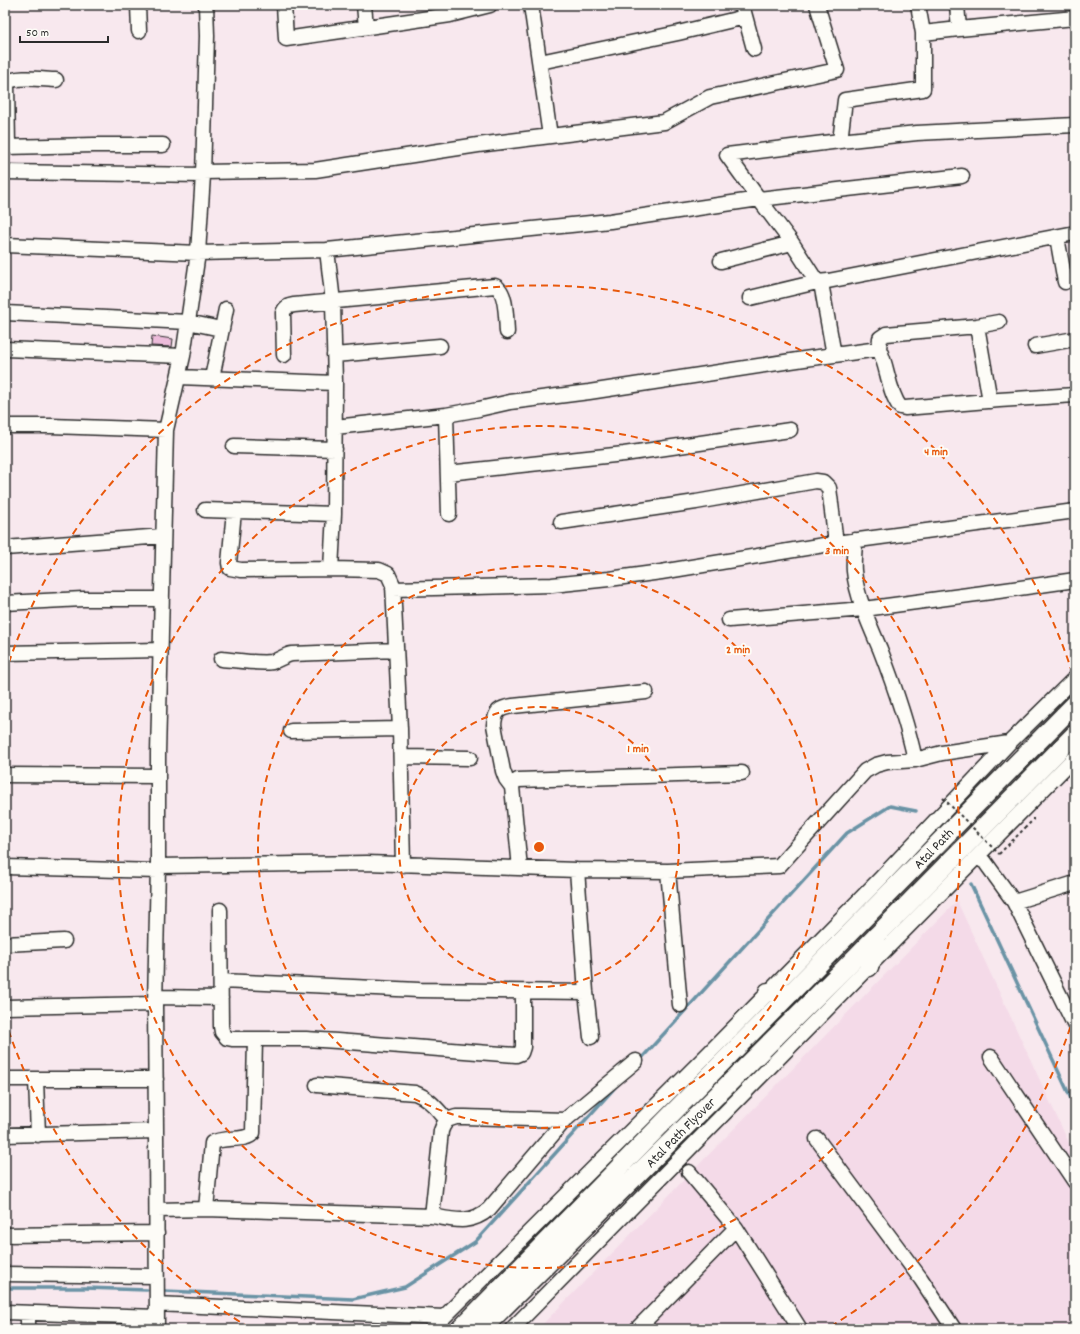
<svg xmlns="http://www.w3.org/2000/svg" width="1080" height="1334" font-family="Dekko,sans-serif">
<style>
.built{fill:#f4dae8}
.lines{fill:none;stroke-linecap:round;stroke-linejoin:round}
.stream{stroke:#6a93a5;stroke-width:3.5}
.building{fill:#ecbbda;stroke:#2b2b2b}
.minor-casing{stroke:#2b2b2b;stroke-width:17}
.major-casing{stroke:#2b2b2b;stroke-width:21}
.path{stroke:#2b2b2b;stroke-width:2;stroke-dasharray:3 3;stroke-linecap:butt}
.minor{stroke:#fdfcf7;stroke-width:14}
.major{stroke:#fdfcf7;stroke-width:18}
.path-bridge{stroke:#2b2b2b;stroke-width:2;stroke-dasharray:3 3;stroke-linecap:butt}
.ring{fill:none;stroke:#e8590c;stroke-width:2;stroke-dasharray:7 5}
.labels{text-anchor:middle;stroke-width:4;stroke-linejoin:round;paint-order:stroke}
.street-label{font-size:14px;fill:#2b2b2b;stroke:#fdfcf7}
.centre{fill:#e8590c;stroke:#fdfcf7;stroke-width:2}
.ring-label{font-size:12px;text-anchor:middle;font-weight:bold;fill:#e8590c;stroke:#fdfcf7;stroke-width:4;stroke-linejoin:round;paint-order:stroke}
</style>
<rect width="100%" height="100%" fill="#f8e8ee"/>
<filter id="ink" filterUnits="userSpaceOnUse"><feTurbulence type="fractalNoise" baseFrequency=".025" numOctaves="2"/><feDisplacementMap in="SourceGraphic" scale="8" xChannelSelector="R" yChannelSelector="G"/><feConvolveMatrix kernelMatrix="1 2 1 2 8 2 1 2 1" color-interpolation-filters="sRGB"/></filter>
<g filter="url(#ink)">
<!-- built -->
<path class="built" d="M957,901L1075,1156V1329H538Z"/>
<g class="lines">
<!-- stream -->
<path class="stream" d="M971,884L1075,1107
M640,1060L847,833L890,806L916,811
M5,1288H85L147,1290
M164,1291L353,1299L405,1287L475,1242L618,1084"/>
</g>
<!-- building -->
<path class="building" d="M152,336L173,339L172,347L151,346Z"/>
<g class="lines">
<!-- minor casing -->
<g class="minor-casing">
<path id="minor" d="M138,5L139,31
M284,5L286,39L450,15L490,5
M364,5L366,27
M531,5L550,136
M742,5L754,49
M918,5L923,33
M959,29L1075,18
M540,62L678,33L745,17
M840,141L917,133L1075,125
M5,147L94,145H163
M8,147L7,83C15,75 45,80 56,80
M5,172L203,175
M203,172L315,170L478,145L664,122L710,97L837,70L817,5
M962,176L759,199L792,243L817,282L828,281L1075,233
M1057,237L1065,282
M5,245L198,253L327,250L610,221L759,199L727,155L840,141L845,100L923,89V33L959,29L957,5
M721,261L792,243
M821,283L834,355
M750,298L817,282
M5,313L188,322L221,329
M977,326L990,401
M1035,346L1075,339
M5,349L183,356
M879,349L880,338L886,334L977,326L999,322
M284,355L283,313C285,307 288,306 294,305L495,286C507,291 506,320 507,332
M334,355L440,346
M179,377L335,383L333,302L327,250
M212,378L226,309
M335,383L334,514L331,569L379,570L388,574L393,585L400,729L403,865
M446,415L449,514
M5,426H51L166,430
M335,427L446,415L479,409L510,402L589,392L804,359L879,349C888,367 888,391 900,407L905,408L999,400L1075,395
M234,446L335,449
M448,473L624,454L790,430
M205,510L334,514
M234,511L229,563L230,568L241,570L331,569
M561,522L696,502L816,481L823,482L829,488L836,543
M855,540C855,550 853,561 854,571C856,595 870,626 880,649C894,685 907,721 915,760
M5,548L163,536
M393,589L552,585L609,579L661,572L836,543L1075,511
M5,603L83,599H162
M729,620L864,609L1006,590L1075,580
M5,653L160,650
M221,659C235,660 258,664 272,662C279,660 285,655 292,654L396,650
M291,731L400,729
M401,757L470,758
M5,775L158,776
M512,787L506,779L503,771L494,725C495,711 499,708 513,706L646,692
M977,857L985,862L1014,902L1075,1026
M158,866L367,863L577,870L668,871L779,866L865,771L876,765L887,762L915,760L942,753L1009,743
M5,867L158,871
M520,868L512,787L513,783L518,780L742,773
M577,870L586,992L591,1037
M668,871L680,1005
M1014,902L1075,883
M220,910L221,1026L222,1032L227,1038L232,1039H306L337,1041L516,1055L521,1053L523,1047V992
M5,944L64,941
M221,981L419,990L586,992
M155,997L221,998
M5,1007L155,1004
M991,1057L1075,1182
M5,1079H36
M317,1085L415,1093C429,1098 437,1109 447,1120
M5,1135L156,1131
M38,1135L36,1079H156
M817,1139L921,1279L954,1329
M689,1172L736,1228L800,1329
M206,1209L212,1143C223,1136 246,1142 253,1133L255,1039
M157,1210L206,1209L432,1216C455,1220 470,1225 489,1209L565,1120L636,1061
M432,1216L441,1131L443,1126L447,1120L456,1117H465L565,1120
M5,1235L157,1233
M5,1274L156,1276
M157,1304L444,1317
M5,1312L157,1317
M28,1329V1313
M157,1329L156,1131L155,1004L158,866V754L166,430L183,356L198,253L203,175L207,36L206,5
M432,1329L709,1053L881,878L1009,743L1075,678
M512,1329L1075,757
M637,1329L736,1228"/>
</g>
<!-- major casing -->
<g class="major-casing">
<path id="major" d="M869,967L877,935
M768,992L791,993
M460,1329L1075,704
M482,1329L844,969L1075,734"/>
</g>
<!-- path -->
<path class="path" d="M999,854L1033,820V818"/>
<!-- minor -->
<use href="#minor" class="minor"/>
<!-- major -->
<use href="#major" class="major"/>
<!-- path-bridge -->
<path class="path-bridge" d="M943,798L999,854"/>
</g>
</g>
<!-- distance rings -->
<g class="ring">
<circle cx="539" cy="847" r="140"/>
<circle cx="539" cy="847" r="281"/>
<circle cx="539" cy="847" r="421"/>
<path d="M1074 1016A561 561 0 0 1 828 1328M250 1328A561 561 0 0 1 5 1020M5 674A561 561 0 0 1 1074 678"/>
</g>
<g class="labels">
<!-- street labels -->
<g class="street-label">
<text transform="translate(933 848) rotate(-46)" y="5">Atal Path</text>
<text transform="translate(680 1132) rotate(-45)" y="5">Atal Path Flyover</text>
</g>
</g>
<circle cx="539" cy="847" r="6" class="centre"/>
<g class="ring-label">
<text x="936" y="455">4 min</text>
<text x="837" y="554">3 min</text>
<text x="738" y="653">2 min</text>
<text x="638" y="752">1 min</text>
</g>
<!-- margin -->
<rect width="1080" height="1334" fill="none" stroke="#fdfcf7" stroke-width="20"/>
<rect x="10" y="10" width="1060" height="1314" fill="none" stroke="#2b2b2b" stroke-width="1.5" filter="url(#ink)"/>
<!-- scale -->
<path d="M20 36v6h88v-6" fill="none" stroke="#2b2b2b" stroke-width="2"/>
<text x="26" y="36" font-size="12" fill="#2b2b2b" stroke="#fdfcf7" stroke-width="3" paint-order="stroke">50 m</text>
</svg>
